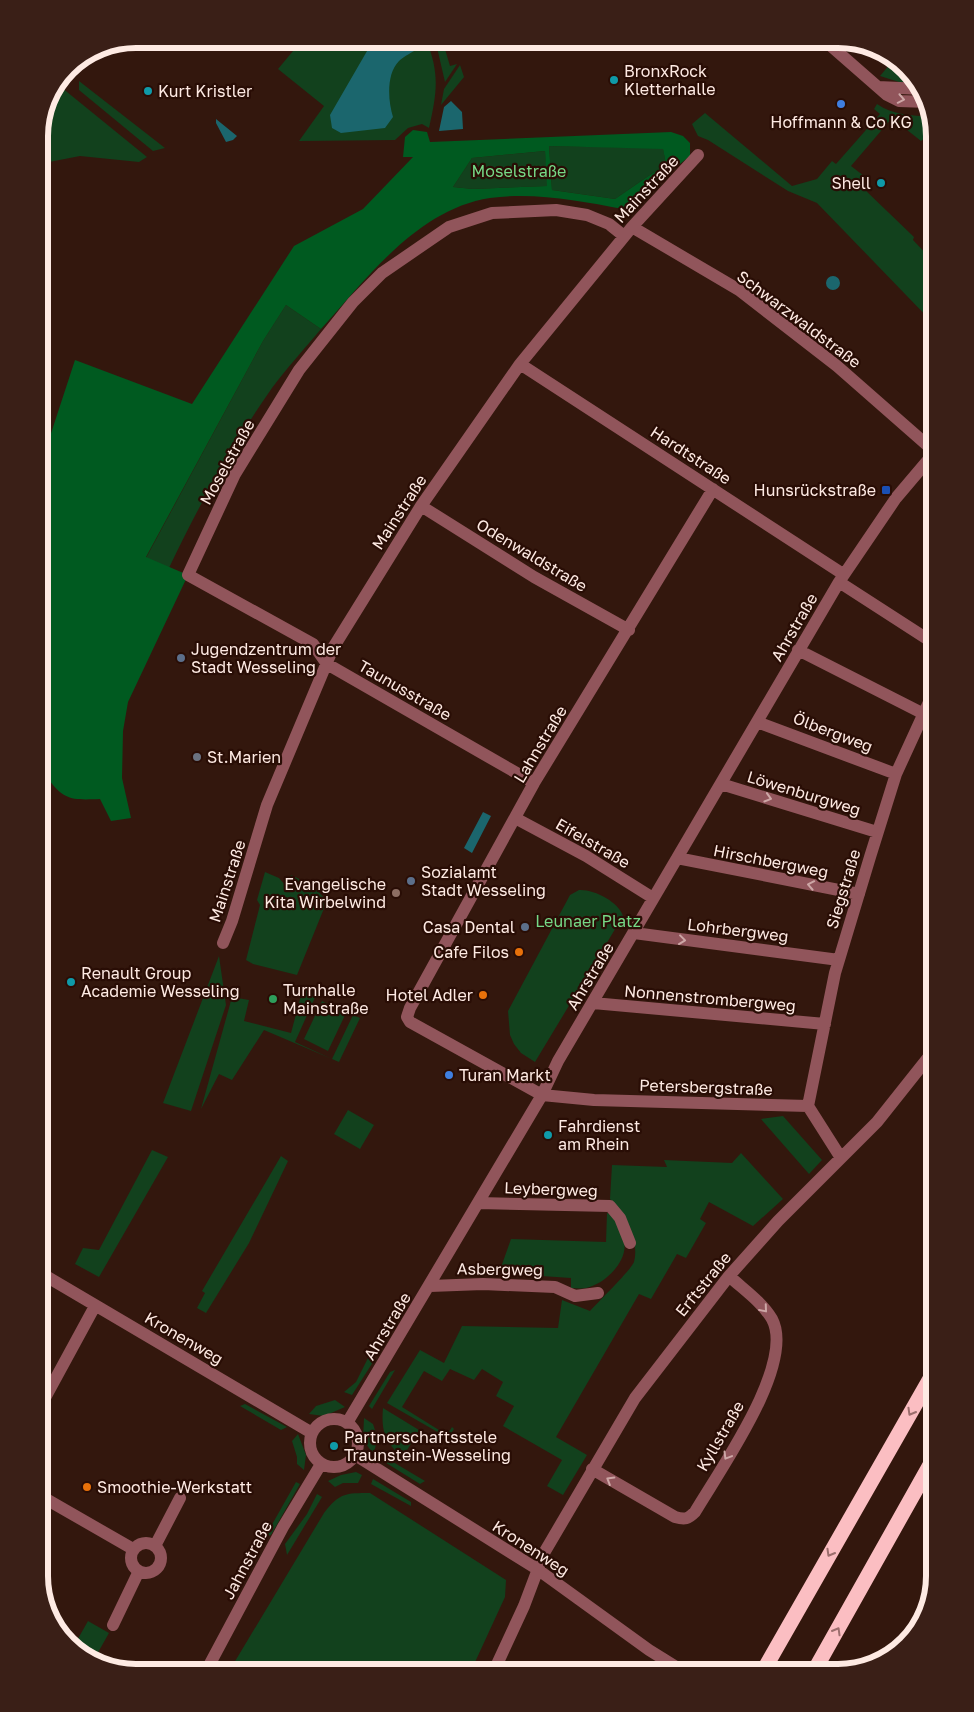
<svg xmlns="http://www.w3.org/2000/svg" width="974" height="1712" font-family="'Golos Text',sans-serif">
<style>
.green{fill:#12411d}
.forest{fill:#005a20;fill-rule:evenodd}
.water{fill:#1b666d}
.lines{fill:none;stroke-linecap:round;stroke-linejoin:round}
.minor{stroke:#91555b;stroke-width:12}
.highway{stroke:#fbbec2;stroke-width:15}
.oneway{stroke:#cda7a6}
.oneway2{stroke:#9c6e6d}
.culture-dot{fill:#0f9aa8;stroke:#290d05;stroke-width:2}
.shop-dot{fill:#3f7fe0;stroke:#290d05;stroke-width:2}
.transit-dot{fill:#1a4fb4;stroke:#290d05;stroke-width:2}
.service-dot{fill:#5c6f8a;stroke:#290d05;stroke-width:2}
.worship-dot{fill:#6b7280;stroke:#290d05;stroke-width:2}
.education-dot{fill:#8d6e63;stroke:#290d05;stroke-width:2}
.food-dot{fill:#e8710a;stroke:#290d05;stroke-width:2}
.leisure-dot{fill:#2e9e5b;stroke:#290d05;stroke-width:2}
.labels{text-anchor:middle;stroke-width:4.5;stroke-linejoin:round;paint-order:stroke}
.poi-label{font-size:16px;fill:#feeae3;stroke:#290d05;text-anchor:start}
.park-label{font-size:16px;fill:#76d987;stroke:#290d05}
.street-label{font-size:16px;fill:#feeae3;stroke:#290d05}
.rim{fill:none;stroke:#feeae3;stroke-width:6}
</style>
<rect width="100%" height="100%" fill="#33170d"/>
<!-- green -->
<path class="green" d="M303,39H426C440,74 437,92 429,128L422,124L408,128L395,140L299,141L324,106L278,69Z
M435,39H442L450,66L457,64L445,82Z
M895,58L899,66L902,67L916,82H899L880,76Z
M460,65L464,77L441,105L444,89Z
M79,81L165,148L153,151L79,90Z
M56,83L147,157L139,162L80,156L39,164C39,135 39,108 56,83Z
M877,104C893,115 911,115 931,117L934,131L921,141L892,118L851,166L868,179L863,188L914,237L913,240L935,263V325L817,203L788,191L708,140L698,136L692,124L705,113L792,186L817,179L832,161L836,164L880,114L874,109Z
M549,146L663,148L666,164L615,199L552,190Z
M545,151L548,186L473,189L453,187L472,158Z
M286,305L321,329C305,348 287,368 272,388C232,445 199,505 169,568L146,558L263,341Z
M265,872L279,878L285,885L291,875L312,885L327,901L297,975L253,964L246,960L260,905L257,900Z
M579,890C594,889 619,902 623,916L535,1062L521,1053L514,1044L510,1035L508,1011L570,895Z
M219,956L226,1005L191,1111L163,1103Z
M303,988L317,993L295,1042L332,1059L353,1015L360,1018L339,1062L264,1030L232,1080L219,1074L201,1109L232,997L249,1000L244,1021L291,1033Z
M322,1001L346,1013L328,1051L304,1039Z
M348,1110L374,1125L360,1149L334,1134Z
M783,1116L822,1160L809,1174L761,1119Z
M152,1150L168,1157L99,1277L75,1264L83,1248L99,1250Z
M741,1153L783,1199L753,1226L709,1202L700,1219L706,1223L686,1258L677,1254L651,1299L639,1294L556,1437L587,1455L563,1495L547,1486L562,1460L503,1426L514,1406L496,1396L503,1382L482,1369L474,1380L450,1369L442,1381L424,1371L402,1407L447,1435L452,1427L454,1429L448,1438L387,1403L420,1350L444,1363L462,1326L558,1328L562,1300L590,1311C598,1302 631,1270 634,1262C640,1240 624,1214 610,1199L612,1165L667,1167L664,1160L732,1163Z
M281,1156L288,1161L249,1243L206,1313L197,1308L205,1293L202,1291Z
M607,1213L612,1215C616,1223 622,1232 624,1240C629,1261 605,1284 586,1288C581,1289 576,1288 571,1288V1278L499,1273L511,1239L606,1242Z
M369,1356L375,1359L352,1395L344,1392L356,1382Z
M395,1370L372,1409L369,1406L390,1372Z
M335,1400L345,1407L324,1416L309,1414L316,1406Z
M245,1404L287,1427L281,1430L240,1406Z
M383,1408L419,1430L403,1457C385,1443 381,1431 383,1408Z
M364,1418L373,1424C377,1435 378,1443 373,1454L363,1439Z
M298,1434L306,1455L304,1470L297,1464V1457L292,1441Z
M388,1459L425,1481L420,1484L383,1461Z
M356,1472L362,1475L358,1483H343L335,1487L328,1481L341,1475Z
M373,1479L411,1502V1506L371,1484Z
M296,1482L300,1484L271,1535L265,1537Z
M370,1493L506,1580L505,1597L470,1673H228L324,1513C339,1493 346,1493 370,1493Z
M317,1494L322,1497L287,1555L285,1544L307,1514Z
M88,1621L109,1633L96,1656L75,1644Z"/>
<!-- forest -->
<path class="forest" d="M413,130L427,132L430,142L671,132L683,136L690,143V156L623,209C580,201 535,192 490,198C418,209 367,278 321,329L286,305L263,341L146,557L188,575L128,702L123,731L122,778L131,818L111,821L100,799C74,800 63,801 48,778L50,762L39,756V470L75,360L192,404L294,246L363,209L413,157H403L405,137ZM549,146L663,149L666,164L615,199L552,190ZM545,151L547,186L473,189L453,187L472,158Z"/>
<!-- water -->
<path class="water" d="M374,39H417L419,48C413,52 404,56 399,61C386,74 388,101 393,117L385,128L341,133L332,128L330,115Z
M451,101L462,112L463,129L439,131L444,107Z
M216,119L237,136L233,140L226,142L216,123Z
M826 283a7 7 0 1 1 14 0a7 7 0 1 1-14 0Z
M483,812L491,816L472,853L464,848Z"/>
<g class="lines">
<!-- minor -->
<path class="minor" d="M823,39L887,95L899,101L928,102
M73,63L80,61L84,56
M878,87L922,89
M632,227L739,290L837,366L935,452
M520,364L843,574
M713,489L534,783L410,1008L407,1017L410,1022L542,1095L594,1100L808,1106L841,1158
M421,506L534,577L629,630
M839,582L935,644
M798,650L922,713
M757,722L896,774
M534,783L327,664L313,644L188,575L235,474L299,370L353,302L382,273L449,227L492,213L556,210L587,215L609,224L624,236
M721,784L877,832
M515,818L586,856L653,898
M677,858L859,894
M634,933L839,960
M223,943L232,921L267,805L333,648L421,506L520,364L632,227L698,155
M593,1003L825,1024
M808,1106L835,973L870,857L896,774L935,689
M478,1203L610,1206L620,1218L630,1243
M39,1272L312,1433
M430,1286L483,1284L555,1287L575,1296L598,1293
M39,1409L95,1306
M310 1443a24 24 0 1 1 48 0a24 24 0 1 1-48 0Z
M347,1423L542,1095L558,1061L839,582L896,498L935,452
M355,1455L537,1569L649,1650L686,1673
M592,1469L675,1517C685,1520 688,1519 695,1512C719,1471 796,1364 772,1319C762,1302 743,1289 729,1276
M39,1495L133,1549
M131 1558a15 15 0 1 1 30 0a15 15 0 1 1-30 0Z
M155,1546L180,1498
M113,1625L138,1573
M205,1673L283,1527L321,1464
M493,1673L524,1606L544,1553L635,1398L729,1276L778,1221L877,1122L935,1049"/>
<!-- highway -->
<path class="highway" d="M762,1673L935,1370
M813,1673L935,1456"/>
</g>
<!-- one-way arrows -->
<defs><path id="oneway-chevron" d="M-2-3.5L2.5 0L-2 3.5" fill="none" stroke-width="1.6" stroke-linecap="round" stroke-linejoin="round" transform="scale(1.25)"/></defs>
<g class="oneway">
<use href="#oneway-chevron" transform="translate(901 99) rotate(11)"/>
<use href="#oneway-chevron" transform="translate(768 798) rotate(17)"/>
<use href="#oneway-chevron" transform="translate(811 885) rotate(-169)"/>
<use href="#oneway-chevron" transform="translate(682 940) rotate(7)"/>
<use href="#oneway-chevron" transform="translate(764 1309) rotate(50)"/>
<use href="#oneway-chevron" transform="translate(727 1456) rotate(121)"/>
<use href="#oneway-chevron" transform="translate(610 1480) rotate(-149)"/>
</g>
<g class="oneway2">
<use href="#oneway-chevron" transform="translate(911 1412) rotate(120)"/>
<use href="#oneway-chevron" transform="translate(830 1553) rotate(120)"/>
<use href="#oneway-chevron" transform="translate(837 1631) rotate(-60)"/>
</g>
<!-- markers -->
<g class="culture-dot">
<circle cx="614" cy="80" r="5"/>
<circle cx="148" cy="91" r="5"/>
<circle cx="881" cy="183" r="5"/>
<circle cx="71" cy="982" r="5"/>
<circle cx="548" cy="1135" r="5"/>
<circle cx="334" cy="1446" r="5"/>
</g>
<g class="shop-dot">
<circle cx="841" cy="104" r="5"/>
<circle cx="449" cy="1075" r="5"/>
</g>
<rect class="transit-dot" x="881" y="485" width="10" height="10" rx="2.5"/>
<g class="service-dot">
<circle cx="181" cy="658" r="5"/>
<circle cx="411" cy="881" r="5"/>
<circle cx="525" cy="927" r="5"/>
</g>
<circle class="worship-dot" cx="197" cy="757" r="5"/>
<circle class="education-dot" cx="396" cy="893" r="5"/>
<g class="food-dot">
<circle cx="519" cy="952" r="5"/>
<circle cx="483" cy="995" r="5"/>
<circle cx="87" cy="1487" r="5"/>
</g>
<circle class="leisure-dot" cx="273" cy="999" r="5"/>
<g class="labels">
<!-- poi labels -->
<g class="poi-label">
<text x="624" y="77">BronxRock<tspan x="624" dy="18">Kletterhalle</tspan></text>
<text x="158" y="97">Kurt Kristler</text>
<text x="841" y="128" text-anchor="middle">Hoffmann &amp; Co KG</text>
<text x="871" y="189" text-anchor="end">Shell</text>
<text x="876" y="496" text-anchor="end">Hunsrückstraße</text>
<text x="191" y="655">Jugendzentrum der<tspan x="191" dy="18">Stadt Wesseling</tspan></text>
<text x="207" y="763">St.Marien</text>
<text x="421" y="878">Sozialamt<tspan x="421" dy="18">Stadt Wesseling</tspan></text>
<text x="386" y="890" text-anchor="end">Evangelische<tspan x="386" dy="18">Kita Wirbelwind</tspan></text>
<text x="515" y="933" text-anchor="end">Casa Dental</text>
<text x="509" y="958" text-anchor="end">Cafe Filos</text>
<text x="81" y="979">Renault Group<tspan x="81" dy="18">Academie Wesseling</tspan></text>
<text x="283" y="996">Turnhalle<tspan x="283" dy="18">Mainstraße</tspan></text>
<text x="473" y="1001" text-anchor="end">Hotel Adler</text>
<text x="459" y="1081">Turan Markt</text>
<text x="558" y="1132">Fahrdienst<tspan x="558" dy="18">am Rhein</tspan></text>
<text x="344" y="1443">Partnerschaftsstele<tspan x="344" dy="18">Traunstein-Wesseling</tspan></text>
<text x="97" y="1493">Smoothie-Werkstatt</text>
</g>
<!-- park labels -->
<g class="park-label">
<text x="519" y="177">Moselstraße</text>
<text x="588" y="927">Leunaer Platz</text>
</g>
<!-- street labels -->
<g class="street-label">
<text transform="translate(646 189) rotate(-47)" y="6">Mainstraße</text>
<text transform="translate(799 319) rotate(37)" y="6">Schwarzwaldstraße</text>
<text transform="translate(691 455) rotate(33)" y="6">Hardtstraße</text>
<text transform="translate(227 462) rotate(-61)" y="6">Moselstraße</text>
<text transform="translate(399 512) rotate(-57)" y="6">Mainstraße</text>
<text transform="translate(532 555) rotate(31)" y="6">Odenwaldstraße</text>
<text transform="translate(794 627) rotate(-60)" y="6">Ahrstraße</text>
<text transform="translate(405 690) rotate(30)" y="6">Taunusstraße</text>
<text transform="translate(833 732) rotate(21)" y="6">Ölbergweg</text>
<text transform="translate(540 744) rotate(-59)" y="6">Lahnstraße</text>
<text transform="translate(804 793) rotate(17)" y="6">Löwenburgweg</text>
<text transform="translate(593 843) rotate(30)" y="6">Eifelstraße</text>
<text transform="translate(771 861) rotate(11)" y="6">Hirschbergweg</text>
<text transform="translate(227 881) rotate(-72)" y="6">Mainstraße</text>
<text transform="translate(843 889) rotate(-73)" y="6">Siegstraße</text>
<text transform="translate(738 930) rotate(7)" y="6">Lohrbergweg</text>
<text transform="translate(590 976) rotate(-59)" y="6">Ahrstraße</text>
<text transform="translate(710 998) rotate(5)" y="6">Nonnenstrombergweg</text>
<text transform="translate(706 1087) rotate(2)" y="6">Petersbergstraße</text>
<text transform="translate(551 1189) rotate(2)" y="6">Leybergweg</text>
<text transform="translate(500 1269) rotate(1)" y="6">Asbergweg</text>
<text transform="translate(703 1284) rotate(-51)" y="6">Erftstraße</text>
<text transform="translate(387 1326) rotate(-59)" y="6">Ahrstraße</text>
<text transform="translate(184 1338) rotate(30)" y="6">Kronenweg</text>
<text transform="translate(720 1436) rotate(-60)" y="6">Kyllstraße</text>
<text transform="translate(531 1548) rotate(33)" y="6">Kronenweg</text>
<text transform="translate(247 1560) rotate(-62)" y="6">Jahnstraße</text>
</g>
</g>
<!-- crop -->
<path d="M0 0H974V1712H0ZM136 48H838A88 88 0 0 1 926 136V1576A88 88 0 0 1 838 1664H136A88 88 0 0 1 48 1576V136A88 88 0 0 1 136 48Z" fill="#3a1f17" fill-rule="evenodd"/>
<path class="rim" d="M136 48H838A88 88 0 0 1 926 136V1576A88 88 0 0 1 838 1664H136A88 88 0 0 1 48 1576V136A88 88 0 0 1 136 48Z"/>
</svg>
